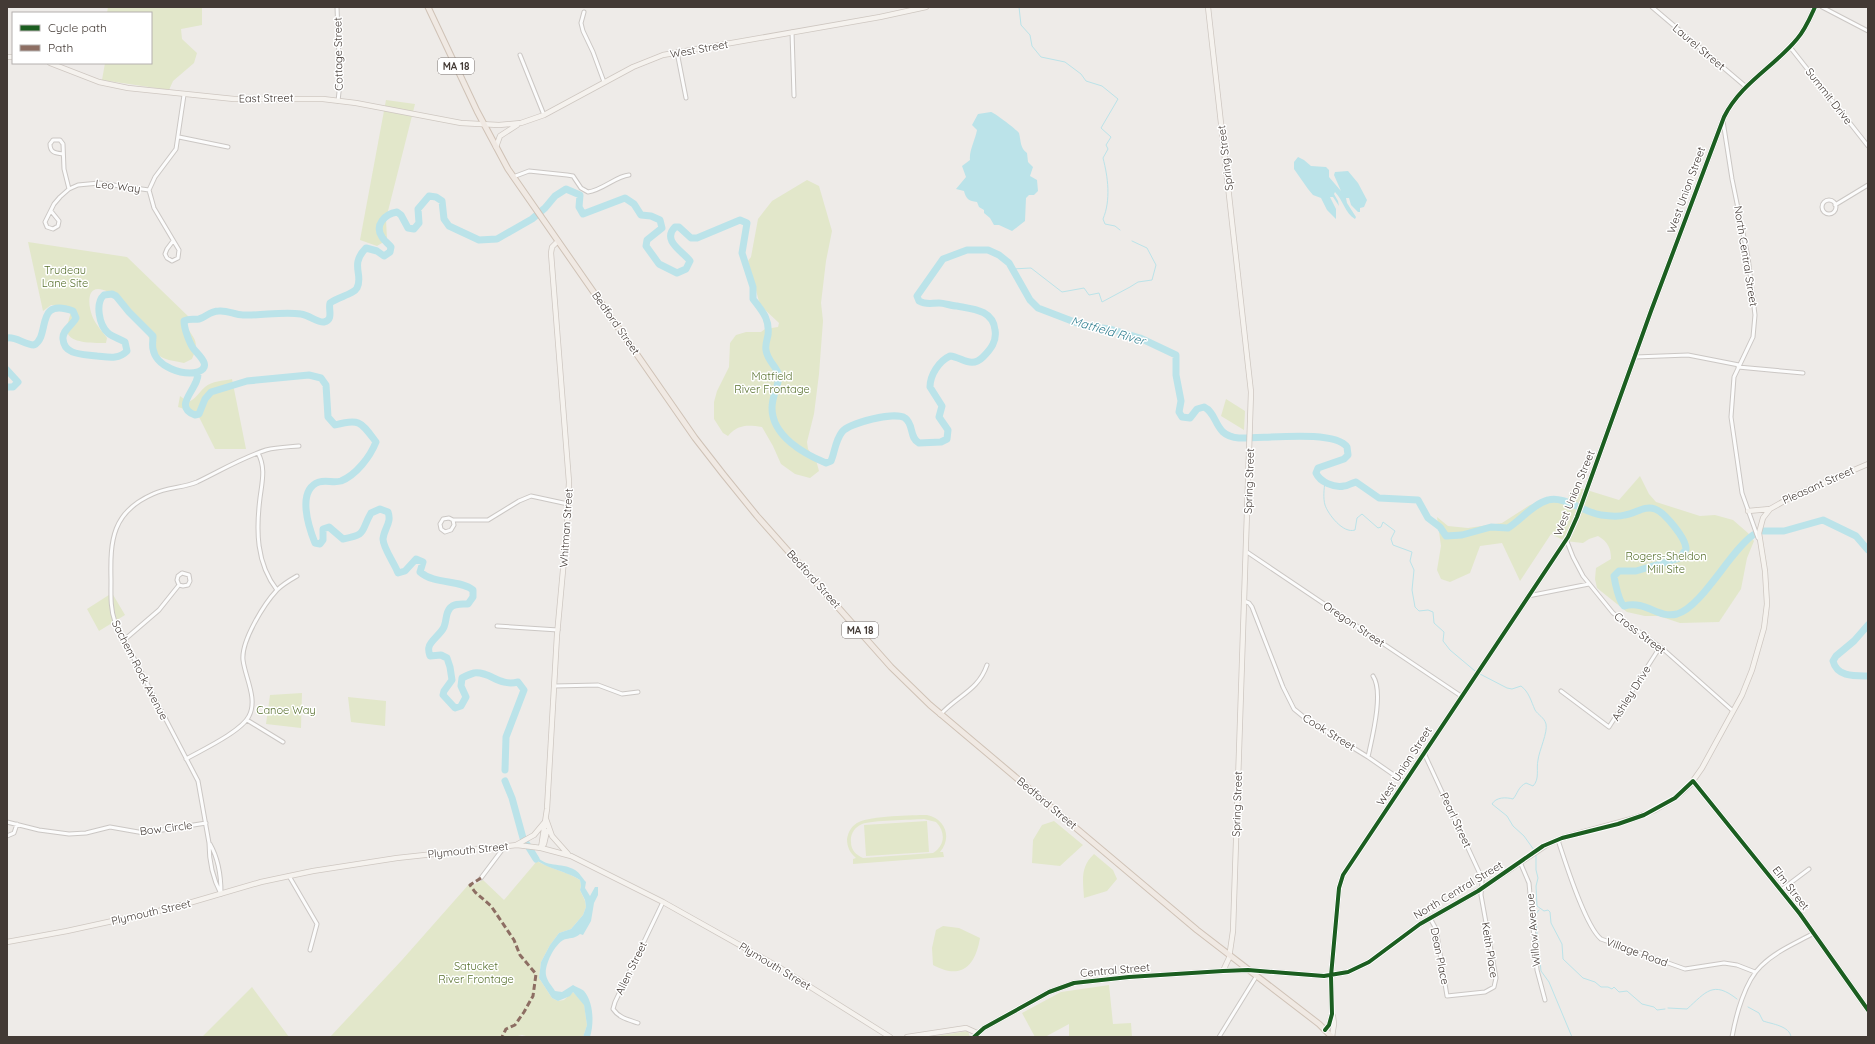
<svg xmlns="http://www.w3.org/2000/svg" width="1875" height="1044" font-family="Quicksand,sans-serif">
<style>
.green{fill:#e2e7ca;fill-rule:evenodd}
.water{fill:#bbe3e9}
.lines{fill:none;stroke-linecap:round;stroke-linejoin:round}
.stream{stroke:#bbe3e9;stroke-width:1}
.river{stroke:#bbe3e9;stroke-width:7}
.street-casing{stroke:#cbc7c4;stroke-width:5}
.secondary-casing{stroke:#cec7c1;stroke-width:6}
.primary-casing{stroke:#cfc2b6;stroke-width:7}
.street{stroke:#fcfcfc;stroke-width:3}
.secondary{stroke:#f5f2ee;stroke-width:4.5}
.primary{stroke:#f0e9e3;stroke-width:5}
.quiet{stroke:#8d6e63;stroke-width:3;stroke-dasharray:6 3;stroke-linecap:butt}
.cycleway-casing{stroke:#fff;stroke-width:6}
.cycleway{stroke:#1b5e20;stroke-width:4}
.labels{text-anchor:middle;stroke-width:3;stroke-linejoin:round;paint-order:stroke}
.shield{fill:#fff;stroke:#7b7572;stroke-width:1}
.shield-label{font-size:10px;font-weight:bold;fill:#433a35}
.street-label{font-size:11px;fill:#433a35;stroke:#fff}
.park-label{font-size:11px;fill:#57702d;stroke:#fff}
.water-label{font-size:12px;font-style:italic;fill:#317f90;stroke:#fff}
</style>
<rect width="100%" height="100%" fill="#eeebe8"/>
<!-- green -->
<path class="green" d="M108,7H202V25L181,29L182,39L197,53L194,63L173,81L169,90L102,80L105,63H151V13H107Z
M386,100L415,104L386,219L387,240L377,246L360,240Z
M807,180L819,186L832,231L826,261L821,303L823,321L819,374L814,414L807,442L808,449L816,460L819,471L810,478L795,474L781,464L773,446L762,427C748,425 738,424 728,436L723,433L714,419V402L717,391L729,367L730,343L736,335L746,332H761L765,329L778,327L779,323L760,305L748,261L751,257L758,219L772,201Z
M28,242L127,257L191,319L187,322L186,326C196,341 199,342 192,359L184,363C175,361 162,360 156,353C152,348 150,339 147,333C139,317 125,299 108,292C86,281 87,304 93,318C96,325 103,332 107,338L106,343C96,343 67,344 67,330C67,324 70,317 71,311L66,306L51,305L43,311Z
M232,379L246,449H215L197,413L178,407L180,396L188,402C195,400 199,392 205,387C212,381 223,381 232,379Z
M1226,399L1245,411L1244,430L1221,416Z
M1640,476L1649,494L1656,502L1700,516L1715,515L1733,520L1748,533L1754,541L1747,558L1741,589L1719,622L1680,623L1659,616H1645L1627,612L1597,588L1595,579L1596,568L1611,559C1611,548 1608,542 1598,536L1589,539L1583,543L1565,541L1551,534L1520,581L1502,543L1480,546L1470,573L1450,582L1441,579L1437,570L1441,546L1437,517L1448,526L1468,528L1502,523L1530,505L1551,499L1567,500L1574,486L1619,500Z
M112,593L125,615L99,631L87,609Z
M302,693L301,728L266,724L270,695Z
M348,697L386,701L385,726L351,722Z
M927,815C946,819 952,838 940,852H943L944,857L853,864V859L856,858C850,853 847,847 847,839C848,832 852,825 859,822C870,816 913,815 927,815ZM924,819L936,822C946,832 945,846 933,853L863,858C856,855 851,850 851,842C850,834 855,827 862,824C873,820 910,820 924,819Z
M927,821L929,852L866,856L864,825Z
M1054,821L1083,845L1060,866L1032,863L1033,840L1042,825Z
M1094,854L1113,870L1117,879L1107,891L1084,898C1083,880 1080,867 1094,854Z
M537,861C550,869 566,871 580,880L581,886L580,890L585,901L586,907L583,915L571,929L559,933L550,945L541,962L539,978L552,998L558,1001L564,1000L573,992L584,1004L587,1025L583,1037H530L522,1035L513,1037H330L402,960L470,883L473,885L483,880L504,900Z
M943,926L959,928L980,938C975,967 961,980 933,965L932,948L936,930Z
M1109,985L1113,1024L1131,1023L1132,1037H1069V1024L1045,1037H1035L1022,1013L1061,992Z
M252,987L289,1037H202Z
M968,1031L970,1037H930Z"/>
<!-- water -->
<path class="water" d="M991,112C995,113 1017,130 1019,133C1021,141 1020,148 1027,153L1028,162L1033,167L1030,176L1037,180L1038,191L1034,195H1029L1026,198L1025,221L1012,231L999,225H994L990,218L984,213V210L979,207L977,202C969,201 966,199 964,191L956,189L966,177L962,166L970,160C969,150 975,141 977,130L972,125L978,114Z
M1298,157L1304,160L1311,166L1326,167L1329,170V177L1341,191L1334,175L1335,172L1348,171L1358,183L1367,200L1364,207L1360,208V212H1358L1351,205L1349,198H1346L1347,203L1356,217L1355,219C1345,213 1343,200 1335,192L1334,194L1338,201L1339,206L1333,197H1330L1336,209V219L1327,210L1321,198L1313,195L1308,189L1294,169V162Z
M528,852L533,853C547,870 560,861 575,870C580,873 582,878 586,882L585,888L590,896L595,887H598V895L594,903L591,921L583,935L580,934C576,938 571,938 566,939C556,941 544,965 546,975C547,981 552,986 555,991L562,992L573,985C576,987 582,989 584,991C594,1003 594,1024 590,1037H583L587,1025L584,1005L573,992L570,996L558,1001L552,998L539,978L541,962L550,945L559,933L571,929L583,915L586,907L585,900L580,890L581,886L580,880C563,869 541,869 528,852Z"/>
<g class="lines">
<!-- stream -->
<path class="stream" d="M1019,7L1021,25L1030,35L1032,46L1041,57L1065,62L1081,74L1086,81L1102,86L1118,99L1101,128L1111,137L1106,145L1108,149L1103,158C1108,177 1111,200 1103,219L1105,224L1115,226L1120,230
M1012,269L1031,268L1062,292L1084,288L1089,295L1099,293L1102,302L1130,287L1138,282L1152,280L1156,265L1147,248L1132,241
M1325,482C1324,489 1323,498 1325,505C1328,514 1343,534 1355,530L1357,518L1362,514L1378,528L1381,527L1383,522L1395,531L1391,539L1393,545L1412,552L1410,561L1414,570L1412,590L1415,607L1419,611L1428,610L1433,612L1434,623L1444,632L1443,641L1450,650L1475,671
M1480,674L1507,688L1512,689L1521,686C1529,692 1531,701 1535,710C1538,715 1544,717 1546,724C1548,732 1539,751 1538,760C1536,769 1540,779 1533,786L1526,783C1518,787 1518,793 1513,799C1506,797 1496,797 1492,804L1507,816L1513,826L1524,836L1534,850
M1536,855V870L1538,878L1536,886L1537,906L1544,911L1548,910L1550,912L1551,923L1562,944L1563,959L1583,978L1595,982L1601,987H1608L1612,989L1614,987L1619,992L1627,991L1642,1004L1654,1007L1657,1010L1665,1009
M1539,910L1535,915L1541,971L1549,982L1572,1037
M1748,1007L1759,1013L1763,1021C1772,1024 1790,1026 1791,1037
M1668,1008L1687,1009C1706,992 1713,980 1737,999
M1800,1037H1802
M1804,1037H1811"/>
<!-- river -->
<path class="river" d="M7,338C16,336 24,345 34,345C51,336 34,297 73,311L76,318C72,326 62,330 63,339C64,356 85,354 97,356C108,357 118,360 127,351L125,342C120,339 113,337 108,333C99,325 95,303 104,295L112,294L116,296L129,312L153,336C153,341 152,345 153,349C156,367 183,376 198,372C213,366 198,355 193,348C189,342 184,328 184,321C190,318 194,320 199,319C207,317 209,311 219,311C227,310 235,315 243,315C262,316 282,311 301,314C309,315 318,323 324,322C334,320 328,309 330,303C338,297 354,294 357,288C364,275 349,265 366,248L377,251L384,256L390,252L391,247C389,244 384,241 382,237C374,225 385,214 397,212L401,215L408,228L414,229L419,223L418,209L429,196L436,197L442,201L444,219L449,226L479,240L497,239L532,219L545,208L555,196L566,189L580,195L579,207L583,214L625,198L634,204L641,215L651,216L660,220L662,228L647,240L646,246L659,264L677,273L686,269L690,261C684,252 661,241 675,227H679L691,238H697L740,220L747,223L742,253L753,287V299C762,311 770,319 768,335C767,340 765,345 766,350C767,360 776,366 779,375C779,386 772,395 772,408C772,436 804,454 826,463L831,461C835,452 835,441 842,432C849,423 895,411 905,418C914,424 909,438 919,443L941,442L947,439L948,430L939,417L942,406L930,387C930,375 939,361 950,356C962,357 971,369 983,357C991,349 997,341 995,330C993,310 973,309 957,306C951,306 945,303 939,303C931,303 926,305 919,301L917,296L943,259L967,250H988L999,255L1009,263L1030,300L1038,308L1085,326L1110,329L1140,338L1176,355V375L1181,401L1179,412L1182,417L1190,418L1197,409L1204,407C1219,414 1213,436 1239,438C1262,439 1334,429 1347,447L1348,455L1344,459L1318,468L1316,473C1320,482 1334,488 1344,486C1348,486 1351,483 1356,482L1379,498L1418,500L1428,518L1440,527L1446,536L1462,535L1491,527L1508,528C1521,520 1533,504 1548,500C1563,495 1585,513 1601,515C1608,516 1618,517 1625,515C1635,514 1644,505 1655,509C1664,512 1686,538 1686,549L1680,558L1636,571H1619L1614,576C1615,583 1619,602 1624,606C1647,600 1657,619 1677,614C1702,607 1730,551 1753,535
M7,370L18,382L13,387H7
M198,372C200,388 171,406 195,415L199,414L205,399L211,392L247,381L309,375L321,378L326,385L328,417L335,425C360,418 361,422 376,442C370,457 356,475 341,481C334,483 326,480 319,482C296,490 309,528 315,543L320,544L323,540V529L329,527L343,539C368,534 360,532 371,513L380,509L388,512C392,523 384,528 383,539C383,548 395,564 398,573L405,571L416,559L423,562L420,572C435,585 460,579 473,590V597L468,604C461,604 454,603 450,608C445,614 447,620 444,627C441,634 430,641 429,647C428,650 429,653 430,656L441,655L447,658L450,667L452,680L444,691L443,695L455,708L461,706L466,697L461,686L462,678C466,676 470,674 474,673C490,671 499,687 518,682L524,690L506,737L505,770
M1763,531H1784L1823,520L1856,536L1868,550
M1868,625L1854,641L1836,656L1833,661C1837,677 1854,676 1868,676
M505,781L512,798L523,838L536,859"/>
<!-- street casing -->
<g class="street-casing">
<path id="street" d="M337,7L340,83L338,101
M1652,7L1745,86
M1822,7L1868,31
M584,12L581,23L583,31L593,52L604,82
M792,32L794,96
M1790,47L1868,146
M677,52L686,98
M520,55L544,115
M1723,121L1732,179L1748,257L1755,315L1753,337L1734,377L1731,417L1742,493L1758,538
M179,137L228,147
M63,154C56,153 50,153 50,144L53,140H60L63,144L64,169L69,189
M513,177L529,171L567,175L573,176L581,188L588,192C603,190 616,176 629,175
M1822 207a7 7 0 1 1 14 0a7 7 0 1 1-14 0Z
M1835,205L1868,185
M51,211L59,221L58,226L53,229L47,227L45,222L54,204L60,197L69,189L78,185L99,183L149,190
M173,241L167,249L165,254L167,258L172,261L178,258L179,250L154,208L149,190L155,177L176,149L184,95
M1635,357L1688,355L1739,365
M1738,367L1803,373
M258,453C266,468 262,482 260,498C256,530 256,563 277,590
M453,520L449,518L443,519L440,524L441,529L445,532L451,530L454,525L453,520H488L519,501L531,496L568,504
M1566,539L1573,557L1583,576L1613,613L1663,649L1733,711
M1247,552L1461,696
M1528,596L1589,584
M1244,601L1249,603L1252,607L1283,687L1294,709L1305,718L1368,757L1404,782
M497,626L558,630
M123,641L159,610L179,585L183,586L188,585L190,581L189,575L182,573L178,576L177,580L179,585
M554,686L598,685L622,694L638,692
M1561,691L1609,727L1660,647
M940,715C958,695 978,691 987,665
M247,720L283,742
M1424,753L1480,874L1482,881L1481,895L1496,978L1494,987L1485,992L1447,996L1436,929L1430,918
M1368,757C1372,738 1384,692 1373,676
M186,759C202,750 242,731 249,716C258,699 245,677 243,660C241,641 264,604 277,590C283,584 290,580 297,576
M7,822L39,830L69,834L86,833L110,827L144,833L206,823
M7,836L14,833L17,824
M1558,840C1565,861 1585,926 1601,939L1685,969L1724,963L1737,965L1755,972
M210,844C218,858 221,877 221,893
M1520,862L1529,883L1537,970L1545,1000
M289,876L317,924L310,950
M481,878L505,846
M1781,890L1809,869
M221,894C213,879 209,860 209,843L198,781L115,622C110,608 111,594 111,580C110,540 112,512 153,494C167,487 183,488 197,482C220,471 241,458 266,450C277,447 288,447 299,446
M638,1023C629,1020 619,1018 613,1009L615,1002L663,902
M1219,1037L1256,977
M1732,1037C1736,1015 1745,981 1761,966C1776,951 1796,943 1814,933"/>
</g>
<!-- secondary casing -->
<g class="secondary-casing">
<path id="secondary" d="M1208,7L1251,392L1233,931L1229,958L1223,971
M7,57H13
M50,63L99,82L128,88L234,99H323L356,103L461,123L499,125L521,123L544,115L633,67L663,55L880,17L926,7
M496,147L500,136L517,125
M1748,511L1770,509L1795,495L1868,464
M1693,781L1800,914L1868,1010
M546,819L552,836L568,854
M516,845L534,835L544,823
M541,848L547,809L557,635L567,527L569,482L551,253L552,247L558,241
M541,848L544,844L547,831
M7,942L67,931L172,908L261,882L313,871L397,858L517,845L541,848L571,856L663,902L777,966L890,1037
M1325,1030L1329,1025L1332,1014L1331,976L1339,888L1343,875L1568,537L1577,517L1651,311L1724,117C1741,83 1774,67 1797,39C1805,30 1810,18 1815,7
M907,1037L966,1028L977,1033
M974,1037L984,1028L1049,992L1074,983L1129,977L1223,971L1248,970L1324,976L1348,972L1369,962L1420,924L1473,894L1548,844L1562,838L1635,818L1655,810L1675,798L1690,785L1702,768L1742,695L1752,670L1764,628L1767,604L1765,571L1759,533L1763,518L1770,509
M1332,1037L1334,1024L1333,1016"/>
</g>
<!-- primary casing -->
<g class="primary-casing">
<path id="primary" d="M428,7L477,111L508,169L695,438L723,474L757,516L891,667L930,705L1197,930L1319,1024L1332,1037"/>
</g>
<!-- street -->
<use href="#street" class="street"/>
<!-- secondary -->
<use href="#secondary" class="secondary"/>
<!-- primary -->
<use href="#primary" class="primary"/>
<!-- quiet -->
<path class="quiet" d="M481,878L470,885L475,892L491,906L514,940L520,955L536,974L533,996L524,1012L515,1025L506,1029L502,1037"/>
<!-- cycleway casing -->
<g class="cycleway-casing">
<path id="cycleway" d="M1325,1030L1329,1025L1332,1014L1331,976L1339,888L1343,875L1568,537L1577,517L1651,311L1724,117C1741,83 1774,67 1797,39C1805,30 1810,18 1815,7
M974,1037L984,1028L1049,992L1074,983L1129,977L1223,971L1248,970L1324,976L1348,972L1369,962L1420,924L1478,891L1543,846L1562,838L1618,824L1644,815L1675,798L1693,781L1800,914L1868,1010"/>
</g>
<!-- cycleway -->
<use href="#cycleway" class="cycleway"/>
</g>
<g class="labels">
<!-- shield labels -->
<g class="shield">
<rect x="438" y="58" width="36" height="16" rx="3"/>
<rect x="842" y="622" width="36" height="16" rx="3"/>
</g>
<g class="shield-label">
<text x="456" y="70">MA 18</text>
<text x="860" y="634">MA 18</text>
</g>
<!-- street labels -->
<g class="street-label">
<text transform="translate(1699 47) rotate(40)" y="4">Laurel Street</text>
<text transform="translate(699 49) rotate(-10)" y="4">West Street</text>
<text transform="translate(338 54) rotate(-91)" y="4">Cottage Street</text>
<text transform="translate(1829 96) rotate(52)" y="4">Summit Drive</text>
<text transform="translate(266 98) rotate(-1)" y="4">East Street</text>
<text transform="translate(1225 158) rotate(-97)" y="4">Spring Street</text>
<text transform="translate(118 186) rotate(7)" y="4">Leo Way</text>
<text transform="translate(1686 190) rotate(-70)" y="4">West Union Street</text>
<text transform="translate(1746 256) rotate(81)" y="4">North Central Street</text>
<text transform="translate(616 323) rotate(55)" y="4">Bedford Street</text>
<text transform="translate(1249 481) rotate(-88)" y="4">Spring Street</text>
<text transform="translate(1818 485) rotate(-24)" y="4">Pleasant Street</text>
<text transform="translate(1574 493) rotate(-68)" y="4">West Union Street</text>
<text transform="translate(566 528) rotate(-86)" y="4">Whitman Street</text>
<text transform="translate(814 579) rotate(48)" y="4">Bedford Street</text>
<text transform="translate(1354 624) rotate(34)" y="4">Oregon Street</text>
<text transform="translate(1640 633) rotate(37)" y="4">Cross Street</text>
<text transform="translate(140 670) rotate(63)" y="4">Sachem Rock Avenue</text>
<text transform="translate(1631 693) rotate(-58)" y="4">Ashley Drive</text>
<text transform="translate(1329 732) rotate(32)" y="4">Cook Street</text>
<text transform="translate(1404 766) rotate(-57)" y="4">West Union Street</text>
<text transform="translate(1047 803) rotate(40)" y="4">Bedford Street</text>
<text transform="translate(1237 804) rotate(-88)" y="4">Spring Street</text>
<text transform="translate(1456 820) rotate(65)" y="4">Pearl Street</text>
<text transform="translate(166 828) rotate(-7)" y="4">Bow Circle</text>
<text transform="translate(468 850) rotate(-6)" y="4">Plymouth Street</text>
<text transform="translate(1791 888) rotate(52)" y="4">Elm Street</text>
<text transform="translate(1458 890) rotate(-31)" y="4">North Central Street</text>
<text transform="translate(151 912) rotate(-13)" y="4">Plymouth Street</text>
<text transform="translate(1533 930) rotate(-95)" y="4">Willow Avenue</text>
<text transform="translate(1490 950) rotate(81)" y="4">Keith Place</text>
<text transform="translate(1637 952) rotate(20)" y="4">Village Road</text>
<text transform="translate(1440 956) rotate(79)" y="4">Dean Place</text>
<text transform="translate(775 966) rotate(31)" y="4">Plymouth Street</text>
<text transform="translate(631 968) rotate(-64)" y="4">Allen Street</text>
<text transform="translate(1115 970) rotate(-5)" y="4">Central Street</text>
</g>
<!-- park labels -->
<g class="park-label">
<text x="65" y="274">Trudeau<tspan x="65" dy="13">Lane Site</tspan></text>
<text x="772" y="380">Matfield<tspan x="772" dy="13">River Frontage</tspan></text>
<text x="1666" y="560">Rogers-Sheldon<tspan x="1666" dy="13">Mill Site</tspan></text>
<text x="286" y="714">Canoe Way</text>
<text x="476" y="970">Satucket<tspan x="476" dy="13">River Frontage</tspan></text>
</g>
<!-- water labels -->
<g class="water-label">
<text transform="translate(1108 331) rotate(16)" y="4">Matfield River</text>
</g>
</g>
<!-- border -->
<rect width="1875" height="1044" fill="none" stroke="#433a35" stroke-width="16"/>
<!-- legend -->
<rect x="12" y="12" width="140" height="52" fill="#ffffff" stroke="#b4b0ae"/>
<rect x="20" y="25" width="20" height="6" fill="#1b5e20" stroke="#b4b0ae"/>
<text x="48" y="32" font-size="12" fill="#433a35">Cycle path</text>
<rect x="20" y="45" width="20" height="6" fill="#8d6e63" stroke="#b4b0ae"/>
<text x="48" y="52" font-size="12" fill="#433a35">Path</text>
</svg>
